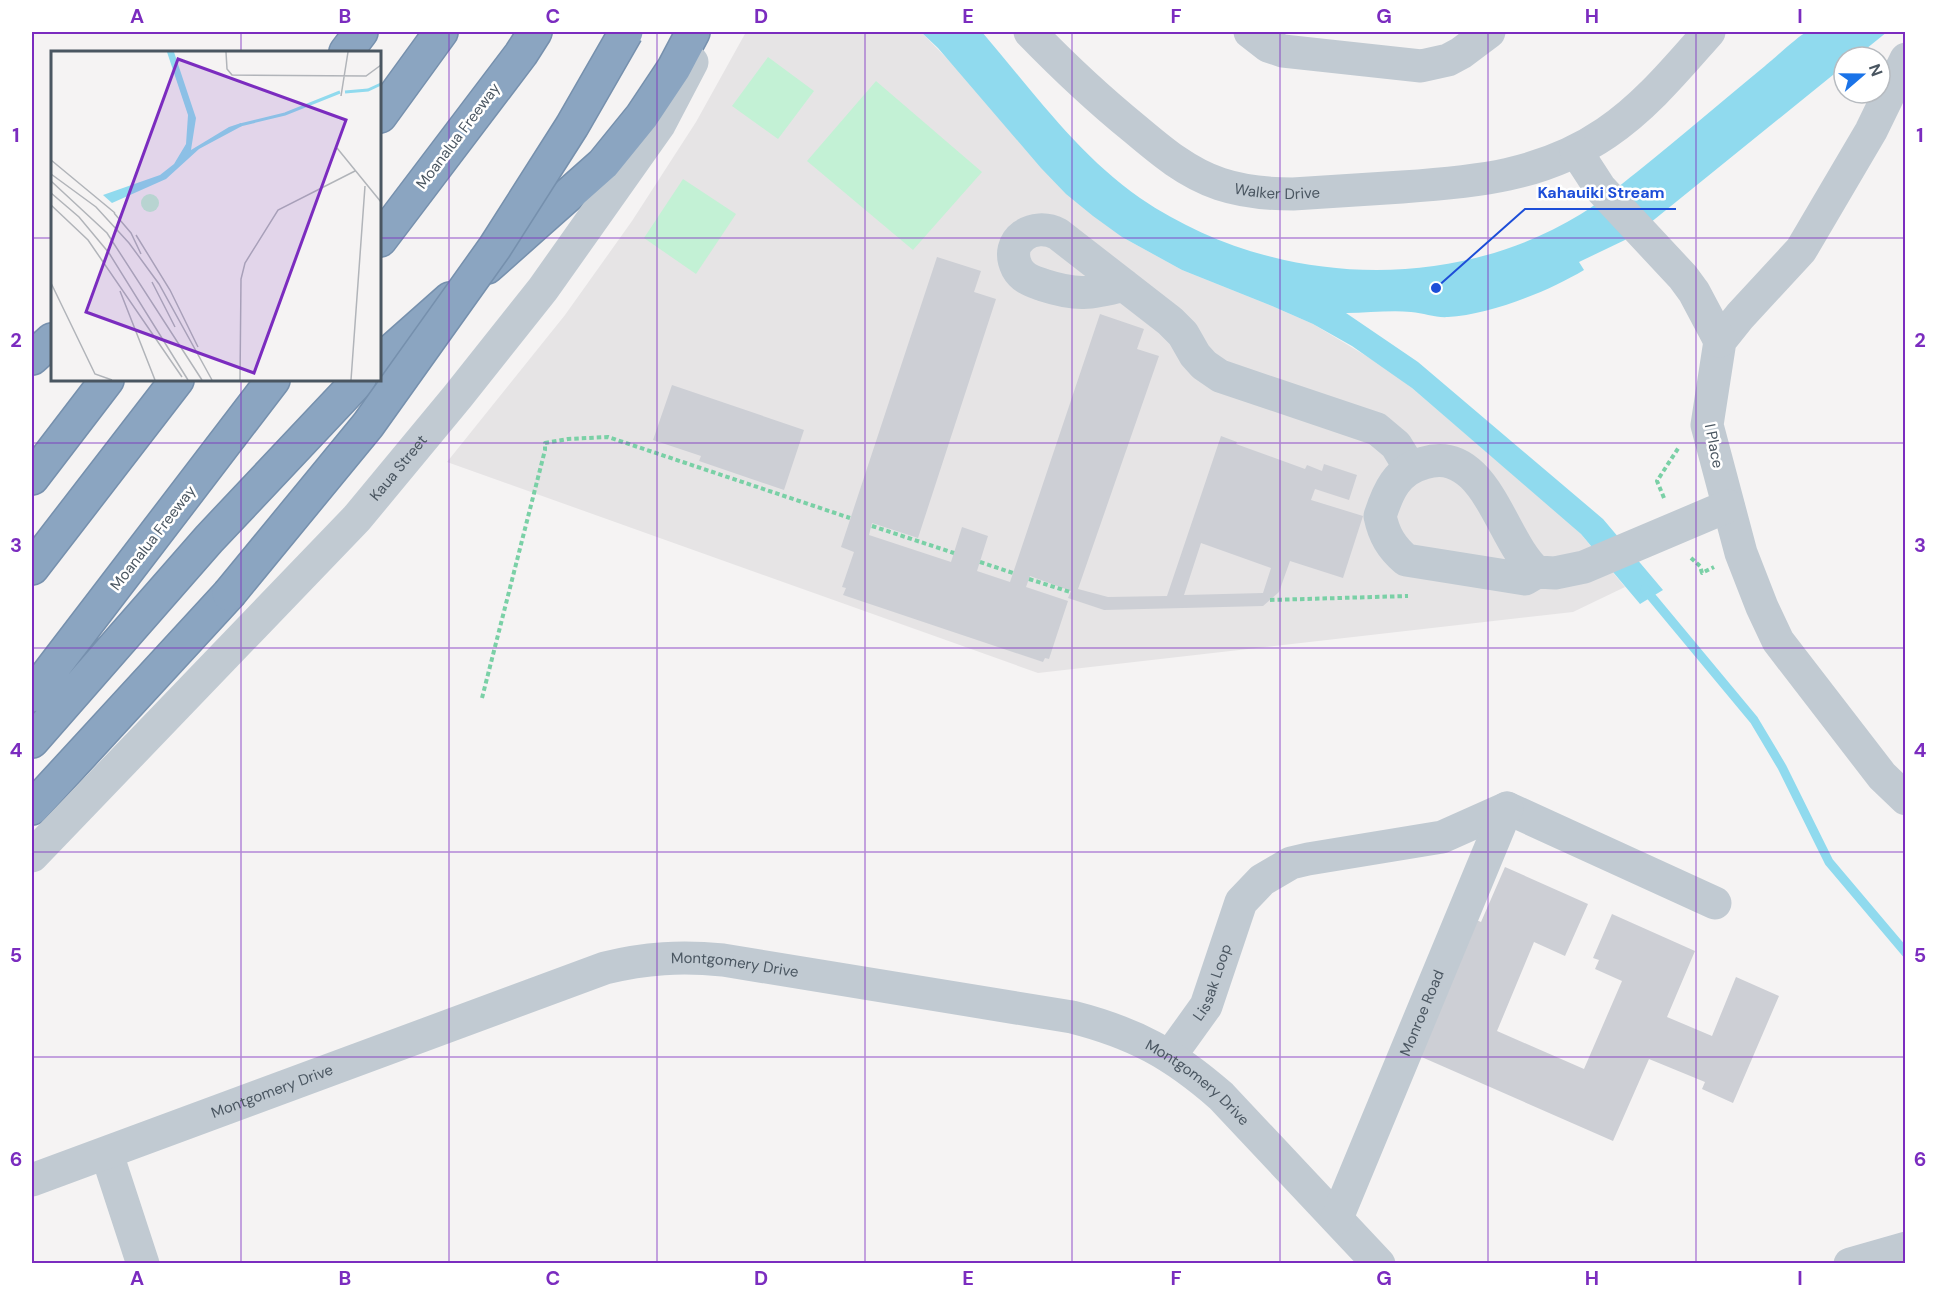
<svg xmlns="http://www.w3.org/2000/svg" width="1937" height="1295" font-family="'DM Sans',sans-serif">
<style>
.education{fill:#e6e4e5}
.green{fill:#c3f1d5}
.water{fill:#90daee}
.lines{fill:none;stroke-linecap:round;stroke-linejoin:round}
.stream{stroke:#90daee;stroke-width:9}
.building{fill:#cdcfd5;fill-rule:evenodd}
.highway-casing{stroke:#7690ad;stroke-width:36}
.path{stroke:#7ad0a6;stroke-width:4;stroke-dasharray:4.5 3;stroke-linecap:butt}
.minor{stroke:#c1cad2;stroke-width:33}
.highway{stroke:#8ba5c1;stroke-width:33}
.highway-bridge-casing{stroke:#7690ad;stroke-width:36;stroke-linecap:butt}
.highway-bridge{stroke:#8ba5c1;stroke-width:33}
.grid{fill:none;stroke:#7b2cbf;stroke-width:1.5;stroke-opacity:0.55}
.labels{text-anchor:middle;stroke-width:5;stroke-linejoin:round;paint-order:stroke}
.street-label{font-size:15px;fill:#4a5661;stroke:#fff}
.inset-river{fill:none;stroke:#90daee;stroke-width:3}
.inset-road{fill:none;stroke:#b1b4b9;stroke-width:1.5}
.view{fill:#7b2cbf;fill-opacity:0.15;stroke:#7b2cbf;stroke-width:3}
.inset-edge{fill:none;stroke:#4a5661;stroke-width:3}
.leader{fill:none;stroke:#1d4ed8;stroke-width:2}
.callout-dot{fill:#1d4ed8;stroke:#fff;stroke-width:2}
.callout-label{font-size:16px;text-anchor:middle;font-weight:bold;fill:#1d4ed8;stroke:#fff;stroke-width:5;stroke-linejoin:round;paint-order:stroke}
.neatline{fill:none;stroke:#7b2cbf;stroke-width:2}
.grid-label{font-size:20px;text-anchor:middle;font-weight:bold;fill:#7b2cbf}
</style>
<rect width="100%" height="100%" fill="#f5f3f3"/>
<!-- education -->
<path class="education" d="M746,32H921L1122,237L1182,270L1272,306L1313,324L1383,366L1412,388L1567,521L1581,534L1625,587L1573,612L1038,673L447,462L565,315L632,221L696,122Z"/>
<!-- green -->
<path class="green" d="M768,57L814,91L778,139L732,106Z
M876,81L982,172L913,250L807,161Z
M683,179L736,214L696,274L644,238Z"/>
<!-- water -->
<path class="water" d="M921,32H982C1031,89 1077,154 1140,198C1269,286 1447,296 1581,214C1601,202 1619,186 1637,172C1681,137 1722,101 1765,66C1774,59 1799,35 1807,32C1815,28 1873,32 1887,32L1856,57H1844V66L1650,223L1627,239L1579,262L1584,270C1549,291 1490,315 1448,317C1436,318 1424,313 1411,312C1390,310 1368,313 1346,313L1418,362L1603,519L1663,590L1640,604L1581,534L1412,388L1352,346L1313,324L1272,306L1182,270L1122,237L1093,216L1066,194L1041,168L938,48Z"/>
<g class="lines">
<!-- stream -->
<path class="stream" d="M1645,589L1754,720L1782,767L1829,862L1906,953"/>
</g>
<!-- building -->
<path class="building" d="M937,257L981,271L974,292L996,299L918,538L872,523L869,535L951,562L962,527L988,536L977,571L1010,582L1100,314L1144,329L1137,349L1159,356L1078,589L1108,597L1167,596L1221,436L1237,442L1236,444L1305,469L1307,465L1322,471L1324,464L1357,475L1349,500L1315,489L1311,500L1363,516L1343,578L1290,561L1279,592L1263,606L1104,610L1068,598L1071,591L1030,576L1026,587L1068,601L1049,659L1045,658L1043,662L843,595L846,588L842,587L854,552L841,547ZM1201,543L1271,568L1263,593L1184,595Z
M672,385L804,430L784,490L699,461L701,456L653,440Z
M1505,867L1588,904L1565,956L1534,942L1497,1031L1584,1069L1622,981L1595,969L1599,960L1593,958L1612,914L1695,951L1667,1017L1712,1036L1736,977L1779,996L1733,1103L1702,1089L1705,1082L1649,1059L1613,1141L1417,1055L1474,919L1481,922Z"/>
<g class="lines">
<!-- highway casing -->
<g class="highway-casing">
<path id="highway" d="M346,52L361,32
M380,116L441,32
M380,240L521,54L535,32
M487,267L603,164L642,116L674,68L693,32
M32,358L52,340
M380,361L450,299
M32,478L107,380
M32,568L177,380
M32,695L273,380
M32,741L209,539L359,380
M32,808L229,594"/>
</g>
<!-- path -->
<path class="path" d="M1664,498L1657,481L1679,447
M872,526L954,553
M1691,558L1700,566L1702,573L1714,567
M980,562L1013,573
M1029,579L1070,592
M1270,600L1408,596
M482,698L545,450V443L568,439L608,437L850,518"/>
<!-- minor -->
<g class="minor">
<path id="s1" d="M1030,32C1063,66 1098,99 1135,129C1161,151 1187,173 1220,184C1244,192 1268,194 1293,194C1329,192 1366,189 1402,187C1475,182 1543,176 1606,133C1646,106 1677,68 1709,32"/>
<path d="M1250,32L1268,46L1283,51L1421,66L1448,60L1461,53L1489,32"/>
<path d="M1906,59L1871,131L1801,250L1740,316L1720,341L1707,425L1741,553L1762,607L1778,641L1882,776L1906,799"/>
<path d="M1576,151L1600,188L1683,277L1694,292L1720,341"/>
<path d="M1124,285C1090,294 1077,296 1043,285C1033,281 1023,279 1017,268C1003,240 1034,221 1058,234L1170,321L1183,334L1195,355L1204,365L1220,376L1377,429L1396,445L1410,468"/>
<path d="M1537,572C1501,543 1487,444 1424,463C1397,470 1388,491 1380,516C1384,535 1391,547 1406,560L1525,579L1537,572L1555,573L1584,567L1728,506"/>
<path id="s2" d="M32,856L357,518L458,396L543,289L659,125L692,62"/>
<path id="s3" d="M1170,1056L1206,1006L1241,902L1262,880L1291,863L1308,859L1442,837L1507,808L1715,903"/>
<path d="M107,1154L143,1264"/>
<path id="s4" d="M32,1180L605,968C646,958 681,956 723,960L1072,1017C1135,1033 1173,1054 1221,1096L1379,1264"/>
<path id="s5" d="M1337,1218L1507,808"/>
<path d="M1850,1264L1906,1248"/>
</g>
<!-- highway -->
<use href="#highway" class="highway"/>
<!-- highway-bridge casing -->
<g class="highway-bridge-casing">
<path id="highway-bridge" d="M229,594L368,425L495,247L572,126L626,32"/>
</g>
<!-- highway-bridge -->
<use href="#highway-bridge" class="highway-bridge"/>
</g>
<!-- grid -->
<path class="grid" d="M241,32V52M449,32V1264M657,32V1264M865,32V1264M1072,32V1264M1280,32V1264M1488,32V1264M1696,32V1264M32,238H52M380,238H1906M241,380V1264M32,443H1906M32,648H1906M32,852H1906M32,1057H1906"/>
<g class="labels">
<!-- street labels -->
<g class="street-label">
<text transform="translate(458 136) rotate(-53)" y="5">Moanalua Freeway</text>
<text dy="5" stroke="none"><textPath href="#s1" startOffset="303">Walker Drive</textPath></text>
<text transform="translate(1714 446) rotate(79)" y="5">I Place</text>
<text dy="5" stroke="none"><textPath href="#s2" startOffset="534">Kaua Street</textPath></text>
<text transform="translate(153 538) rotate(-52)" y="5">Moanalua Freeway</text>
<text dy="5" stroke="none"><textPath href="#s4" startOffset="742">Montgomery Drive</textPath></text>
<text dy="5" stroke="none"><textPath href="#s3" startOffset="86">Lissak Loop</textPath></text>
<text dy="5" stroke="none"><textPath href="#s5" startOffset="222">Monroe Road</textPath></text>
<text dy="5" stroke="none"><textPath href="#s4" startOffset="1227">Montgomery Drive</textPath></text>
<text dy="5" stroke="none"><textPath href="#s4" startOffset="256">Montgomery Drive</textPath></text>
</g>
</g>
<!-- overview -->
<g transform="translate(51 51)">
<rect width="330" height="330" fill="#f5f3f3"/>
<path d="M90 152a9 9 0 1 1 18 0a9 9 0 1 1-18 0Z" fill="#c3f1d5"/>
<path d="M116,1H123L145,67L140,99L178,76L190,72L191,75L148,98L115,128L61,152L52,144L109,124L123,113L135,93L137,64Z" fill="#90daee"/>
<path class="inset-river" d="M294,41L317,39L330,33M189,74L234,63L289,41"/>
<path class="inset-road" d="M175,1L176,18L181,24L315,25L330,14M290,45L297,1M286,97L330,151M0,109L64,162M0,123L45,156L78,192L108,233L161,329M0,130L56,182L151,329M0,142L28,166L58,202L137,329M0,154L37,189L131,326M63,162L80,182L90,203M85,184L119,239L147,296M101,231L124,276M0,232L44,323L61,329M69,240L104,329M189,329L190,228L194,212L227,159L304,120M300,329L314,135"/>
<path class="view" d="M127,8L295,69L203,322L35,261Z"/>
<rect width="330" height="330" class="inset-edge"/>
</g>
<!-- callouts -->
<path class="leader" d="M1436 288L1525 209H1676"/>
<circle class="callout-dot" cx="1436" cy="288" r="6"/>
<g class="callout-label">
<text x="1601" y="198">Kahauiki Stream</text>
</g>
<!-- border -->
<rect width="1937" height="1295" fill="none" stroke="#ffffff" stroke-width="66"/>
<!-- north arrow -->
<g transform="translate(1862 75) rotate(70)"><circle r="28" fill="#ffffff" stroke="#b7bbc0" stroke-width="1.5"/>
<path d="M0-4.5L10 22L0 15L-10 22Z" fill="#1a73e8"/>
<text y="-9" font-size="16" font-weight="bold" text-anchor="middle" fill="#4a5661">N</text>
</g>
<rect x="33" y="33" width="1871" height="1229" class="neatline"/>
<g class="grid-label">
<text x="137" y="23">A</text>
<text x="345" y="23">B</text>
<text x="553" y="23">C</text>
<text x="761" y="23">D</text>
<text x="968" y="23">E</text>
<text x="1176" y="23">F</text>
<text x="1384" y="23">G</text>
<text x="1592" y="23">H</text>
<text x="1800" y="23">I</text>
<text x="16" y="142">1</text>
<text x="1920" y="142">1</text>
<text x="16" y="347">2</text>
<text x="1920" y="347">2</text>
<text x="16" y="552">3</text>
<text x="1920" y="552">3</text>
<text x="16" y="757">4</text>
<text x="1920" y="757">4</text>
<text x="16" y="962">5</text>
<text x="1920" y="962">5</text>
<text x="16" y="1166">6</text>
<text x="1920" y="1166">6</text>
<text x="137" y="1285">A</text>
<text x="345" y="1285">B</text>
<text x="553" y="1285">C</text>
<text x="761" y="1285">D</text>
<text x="968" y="1285">E</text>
<text x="1176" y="1285">F</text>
<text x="1384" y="1285">G</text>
<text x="1592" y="1285">H</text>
<text x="1800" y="1285">I</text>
</g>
</svg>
